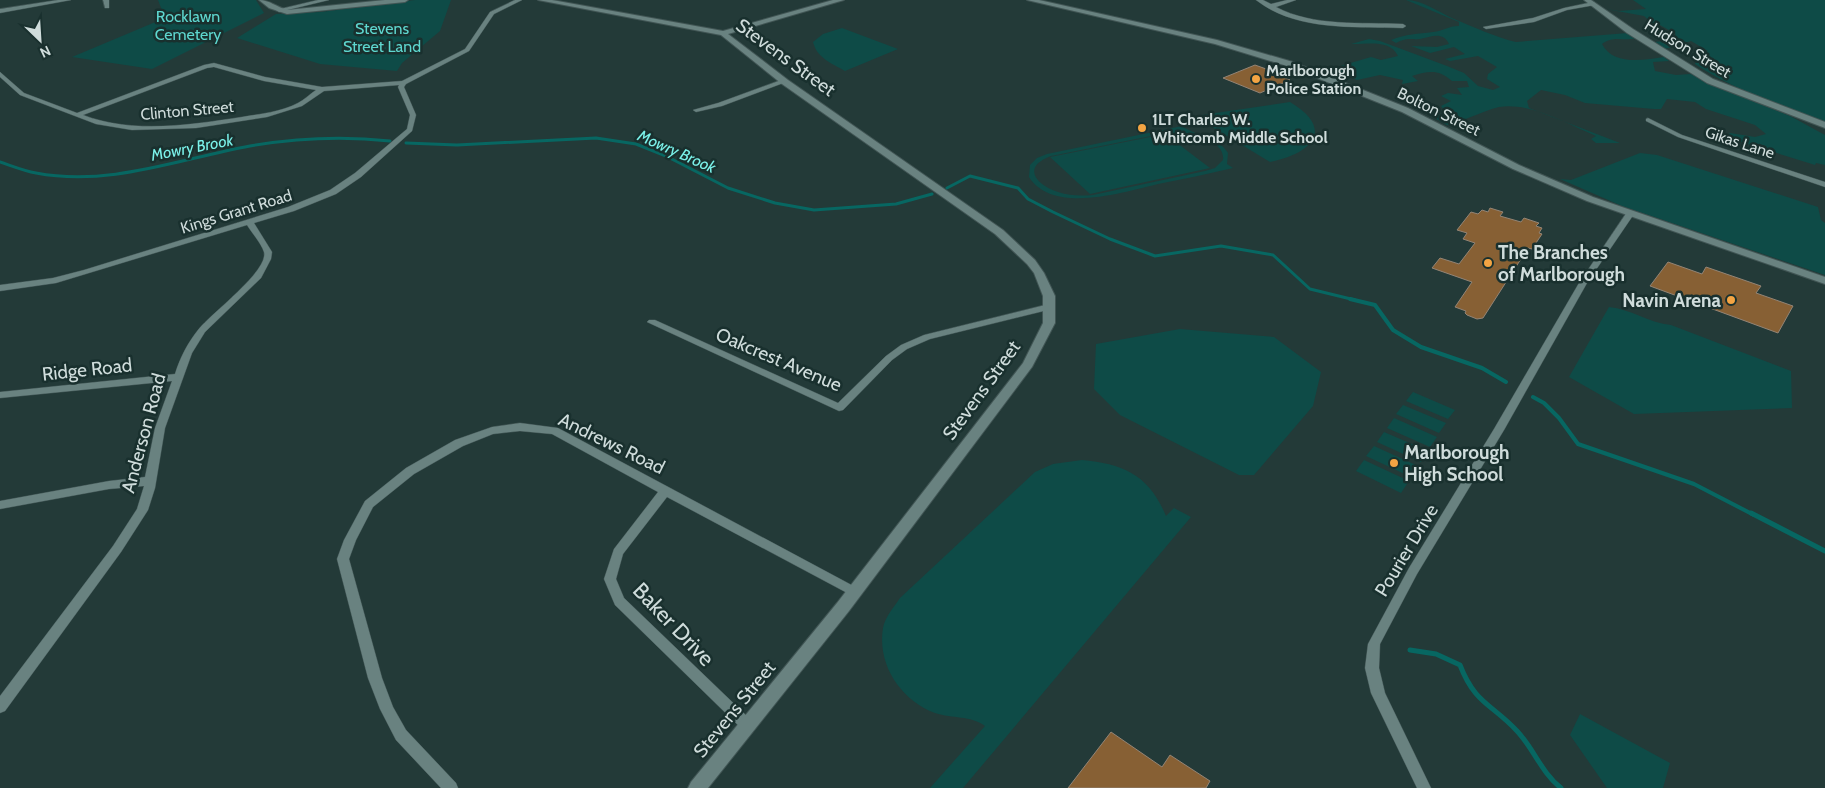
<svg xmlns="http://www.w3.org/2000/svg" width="1825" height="788" font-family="Cabin,sans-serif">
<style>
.green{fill:#0e4b47;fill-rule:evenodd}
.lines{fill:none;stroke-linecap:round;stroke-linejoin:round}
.stream-far2{stroke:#076762;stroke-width:3}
.stream-far1{stroke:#076762;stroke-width:4}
.stream{stroke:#076762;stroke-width:5}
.building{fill:#876034;stroke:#938475}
.minor-casing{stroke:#415554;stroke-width:1}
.tertiary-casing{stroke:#415554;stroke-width:2}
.secondary-casing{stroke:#415554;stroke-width:2}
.minor{fill:#698280;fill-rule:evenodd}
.tertiary{fill:#698280;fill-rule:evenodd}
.secondary{fill:#698280;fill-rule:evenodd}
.poi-dot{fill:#f3a443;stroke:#19302e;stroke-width:2}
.labels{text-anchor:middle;stroke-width:5;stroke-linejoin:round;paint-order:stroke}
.far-park-label{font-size:16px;fill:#5ed7cf;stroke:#19302e}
.far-street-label{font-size:16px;fill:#cfdcdb;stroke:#19302e}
.far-poi-label{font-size:16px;font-weight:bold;fill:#cfdcdb;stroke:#19302e;text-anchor:start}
.far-water-label{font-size:16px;font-style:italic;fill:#7bf2ea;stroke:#19302e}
.street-label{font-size:19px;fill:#cfdcdb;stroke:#19302e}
.poi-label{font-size:19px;font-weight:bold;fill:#cfdcdb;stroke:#19302e;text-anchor:start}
.near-street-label{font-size:22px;fill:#cfdcdb;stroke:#19302e}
</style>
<rect width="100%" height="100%" fill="#233a38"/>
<!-- green -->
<path class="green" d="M158,0H256L264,13L152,69L72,57L165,18Z
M415,0H451L440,31L402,63L397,71L320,64L237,38L276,14L321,12Z
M1406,0C1423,0 1438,12 1454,19C1471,26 1498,38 1516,42L1628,33L1636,38C1624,42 1614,35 1602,44C1613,66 1644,60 1664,57L1669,61L1653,62L1655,71L1676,75L1691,74L1715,86L1790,116L1825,135V165L1816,163L1815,165L1725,137L1730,133L1755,137L1766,134L1755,125L1706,109L1695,102L1667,99L1661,109H1654L1585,103L1565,95L1541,90L1527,101L1529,108L1620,143H1596L1591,139L1596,136C1567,124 1531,102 1499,107C1482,111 1465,121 1447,125L1430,115H1441L1444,110L1441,106L1451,101L1441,96L1448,93L1462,95L1457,88L1469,87L1467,81H1452C1438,69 1429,71 1412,76L1418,81L1402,84L1403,80L1380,75L1357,80L1340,71L1337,67L1371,57L1381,60L1398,56C1390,38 1364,45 1351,44L1369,39L1380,41L1447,66L1464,73L1478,86L1493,90L1500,87L1487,79L1488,74L1497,67L1478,56L1450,61L1445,59L1465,54L1454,47L1430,53L1411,46L1437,47L1449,44C1443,31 1431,37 1420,39C1408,40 1409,37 1396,43L1391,40C1406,34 1418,34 1433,32C1443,31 1448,26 1459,26V22Z
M1633,0H1825V122C1780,105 1736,91 1695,64L1696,59L1708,51L1691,41L1665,49L1655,42L1670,40L1676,34L1660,25L1653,24L1644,16L1606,9L1619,11L1646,9Z
M842,28L898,49L845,71C831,63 817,58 813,42L823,34Z
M1290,102C1337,130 1310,154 1270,162L1199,119L1202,115Z
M1182,126C1197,137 1218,136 1228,153L1227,164L1233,168C1208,174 1183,179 1158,184C1124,192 1053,215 1029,177L1030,165L1037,158L1047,154ZM1166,133C1182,132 1226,137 1223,160L1215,168L1205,171L1093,195C1081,196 1070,196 1058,192C1036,185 1021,167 1051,156Z
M1165,134L1210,168L1090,194L1050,157Z
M1640,153L1657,155L1818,207L1821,220L1825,223V275L1622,206L1560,179L1571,180Z
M1609,307C1631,309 1649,323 1671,325L1791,371L1792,408L1634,414L1569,377Z
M1180,329L1274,337L1321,372L1313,406L1254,475H1239L1120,415L1094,389L1096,344Z
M1413,392L1455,410L1448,419L1406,401Z
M1403,405L1446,423L1439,433L1396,414Z
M1394,418L1437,437L1430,447L1387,428Z
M1384,432L1428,451L1421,462L1377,442Z
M1374,446L1418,466L1411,477L1366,456Z
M1082,460C1124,464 1149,475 1166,516L1174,508L1191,517L963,788H930L985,726C970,715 953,719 935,713C901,700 877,665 883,628C885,617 894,607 900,598L1035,472L1053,464Z
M1364,460L1409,481L1401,493L1356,471Z
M1580,714L1670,763L1663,788H1607L1570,735Z"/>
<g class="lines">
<!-- stream-far2 -->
<path class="stream-far2" d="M406,143L457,145L596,138L636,144L666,156L728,188L775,203L814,210L896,204L932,194
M0,162C12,166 24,171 36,173C109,187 179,159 250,146C297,138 343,136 390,141
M947,188L970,176L1018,188L1028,199L1053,212L1110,239L1155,256L1221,246L1273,255L1310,289L1355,300"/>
<!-- stream-far1 -->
<path class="stream-far1" d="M1350,299L1375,305L1393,330L1421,347L1482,368L1506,382
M1533,397L1544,403L1559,418L1578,444L1694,484L1754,515"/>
<!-- stream -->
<path class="stream" d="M1751,513L1825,551
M1410,650L1436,654L1460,665C1475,704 1492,704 1517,731C1534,749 1541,772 1561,788"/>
</g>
<!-- building -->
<path class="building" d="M1255,65L1269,70L1267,71L1290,80L1260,93L1223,78Z
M1490,208L1503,212L1500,216L1521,222L1524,218L1539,223L1536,226L1542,228L1539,233L1542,234L1532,249L1528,248L1483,318L1477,319L1467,315L1465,313L1466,311L1455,307L1472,282L1432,268L1440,258L1459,264L1475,243L1463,239L1467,233L1457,230L1471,212L1478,214L1482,210L1488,212Z
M1668,262L1702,274L1706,267L1761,286L1756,293L1793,306L1778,333L1650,286Z
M1111,732L1162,767L1170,755L1210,781L1206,788H1068Z"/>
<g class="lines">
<!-- minor casing -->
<g class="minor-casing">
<path id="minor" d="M58,0H71L0,13V9Z
M103,0H109V8H105Z
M318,0H329L279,12L276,10Z
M515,0H522L494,14L469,51L406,84L404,87L416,115L412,131L361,177L336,194L294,211L254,223L272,252L271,259L261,278L205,332L192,353L165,428L155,488L148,510L121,552L5,711L0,713V696L113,546L137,509L144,486L109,489L0,509V501L109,481L145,477L155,428L172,381L0,398V392L175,374C180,358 187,344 198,330C210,314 269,271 264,252C261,243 252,233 247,225L56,283L0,291V285L53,278L84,270L288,207L330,190L355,173L407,129L410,115L398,87L399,85L324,91L302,106L267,117L196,128L132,130L96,124L20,95L0,77V72L24,93L77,113L204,65L214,63L265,77L322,87L402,81L465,49L490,12ZM214,67L264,81L316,90C310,94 304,100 298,103C281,112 260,114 242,117C190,125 133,134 83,115L207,68Z
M1256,0H1263L1271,4L1287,0H1296L1276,7C1314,27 1361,22 1403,24L1406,26L1403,28C1355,26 1297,32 1256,0Z
M1593,2L1595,3V5L1567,10L1534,22L1486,29L1483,27L1533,18L1564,8Z
M784,79L787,81L786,82L722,106L696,112L693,110L718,103Z
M1648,118L1682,135L1825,182V187L1678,137L1646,121V119Z
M1627,212H1633L1634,214L1587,283L1504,430L1417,574L1380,644L1379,668L1385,693L1431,788H1417L1371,693L1365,668L1368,644L1409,568L1494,429L1579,283Z
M1049,304L1052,305L1053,307L1052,309L930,339L907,349L892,360L843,410L839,411L647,322L649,320H655L838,403L886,356L901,345L924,335Z
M520,423L558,428L859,589L861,592L859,595L855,597L851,595L667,497L623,554L616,579L624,598L752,721L754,725L752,729L747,731L742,729L615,605L604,579L614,549L658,492L552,434L520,431L493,434L463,446L414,474L373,507L356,540L349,559L382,678L393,707L406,730L456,783L458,788H441L396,740L380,709L368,678L337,559L344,540L365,501L406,468L455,440L492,427Z"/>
</g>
<!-- tertiary casing -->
<g class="tertiary-casing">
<path id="tertiary" d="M259,0C269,0 277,7 287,10L385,0H408L405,2L287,14L269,8Z
M538,0H552L723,31L833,0H844L728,34L788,80L1003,230L1035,260L1044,273L1055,296V323L1032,367L849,611L708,788H688L691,782L837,603L1023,363L1043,323V296L1034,273L1027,264L995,234L782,84L721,35Z
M1584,0H1591L1633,29L1713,79L1825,122V128L1707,83L1627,33Z"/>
</g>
<!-- secondary casing -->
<g class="secondary-casing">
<path id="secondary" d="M1027,0H1039L1217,40L1293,62L1408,108L1519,165L1593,197L1825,277V284L1587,201L1513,169L1402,112L1287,66L1215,44Z"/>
</g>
<!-- minor -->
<use href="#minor" class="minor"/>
<!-- tertiary -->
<use href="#tertiary" class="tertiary"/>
<!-- secondary -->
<use href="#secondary" class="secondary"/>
</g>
<!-- markers -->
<g class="poi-dot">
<circle cx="1256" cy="79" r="5"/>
<circle cx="1142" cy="128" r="5"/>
<circle cx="1488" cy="263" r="5"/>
<circle cx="1731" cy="300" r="5"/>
<circle cx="1394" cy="463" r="5"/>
</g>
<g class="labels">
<!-- far-park labels -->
<g class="far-park-label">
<text x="188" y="22">Rocklawn<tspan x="188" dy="18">Cemetery</tspan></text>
<text x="382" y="34">Stevens<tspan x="382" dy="18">Street Land</tspan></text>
</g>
<!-- far-street labels -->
<g class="far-street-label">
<text transform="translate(1688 48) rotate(31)" y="6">Hudson Street</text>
<text transform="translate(187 110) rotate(-5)" y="6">Clinton Street</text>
<text transform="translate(1439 111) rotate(26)" y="6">Bolton Street</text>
<text transform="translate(1740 142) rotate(18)" y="6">Gikas Lane</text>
<text transform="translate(236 211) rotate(-17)" y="6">Kings Grant Road</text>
</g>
<!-- far-poi labels -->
<g class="far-poi-label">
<text x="1266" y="76">Marlborough<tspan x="1266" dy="18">Police Station</tspan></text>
<text x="1152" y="125">1LT Charles W.<tspan x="1152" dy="18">Whitcomb Middle School</tspan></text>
</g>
<!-- far-water labels -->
<g class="far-water-label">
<text transform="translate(192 147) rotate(-11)" y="6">Mowry Brook</text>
<text transform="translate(677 151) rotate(24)" y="6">Mowry Brook</text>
</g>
<!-- street labels -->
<g class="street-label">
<text transform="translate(786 57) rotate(36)" y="7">Stevens Street</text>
<text transform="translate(779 359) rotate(23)" y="7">Oakcrest Avenue</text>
<text transform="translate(87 369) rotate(-6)" y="7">Ridge Road</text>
<text transform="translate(981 390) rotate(-54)" y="7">Stevens Street</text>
<text transform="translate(143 433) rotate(-75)" y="7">Anderson Road</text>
<text transform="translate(612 443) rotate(26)" y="7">Andrews Road</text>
<text transform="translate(1406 550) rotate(-59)" y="7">Pourier Drive</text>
<text transform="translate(734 709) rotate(-51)" y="7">Stevens Street</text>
</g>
<!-- poi labels -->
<g class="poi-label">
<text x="1498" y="259">The Branches<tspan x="1498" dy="22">of Marlborough</tspan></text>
<text x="1721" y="307" text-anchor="end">Navin Arena</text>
<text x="1404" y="459">Marlborough<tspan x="1404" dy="22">High School</tspan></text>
</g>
<!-- near-street labels -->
<g class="near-street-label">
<text transform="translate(674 624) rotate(46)" y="8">Baker Drive</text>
</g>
</g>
<!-- north arrow -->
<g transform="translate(40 40) rotate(155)" stroke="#19302e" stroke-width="4" paint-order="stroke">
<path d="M0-4L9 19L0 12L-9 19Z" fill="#cfdcdb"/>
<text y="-8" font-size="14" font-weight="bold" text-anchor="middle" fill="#cfdcdb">N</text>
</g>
</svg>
